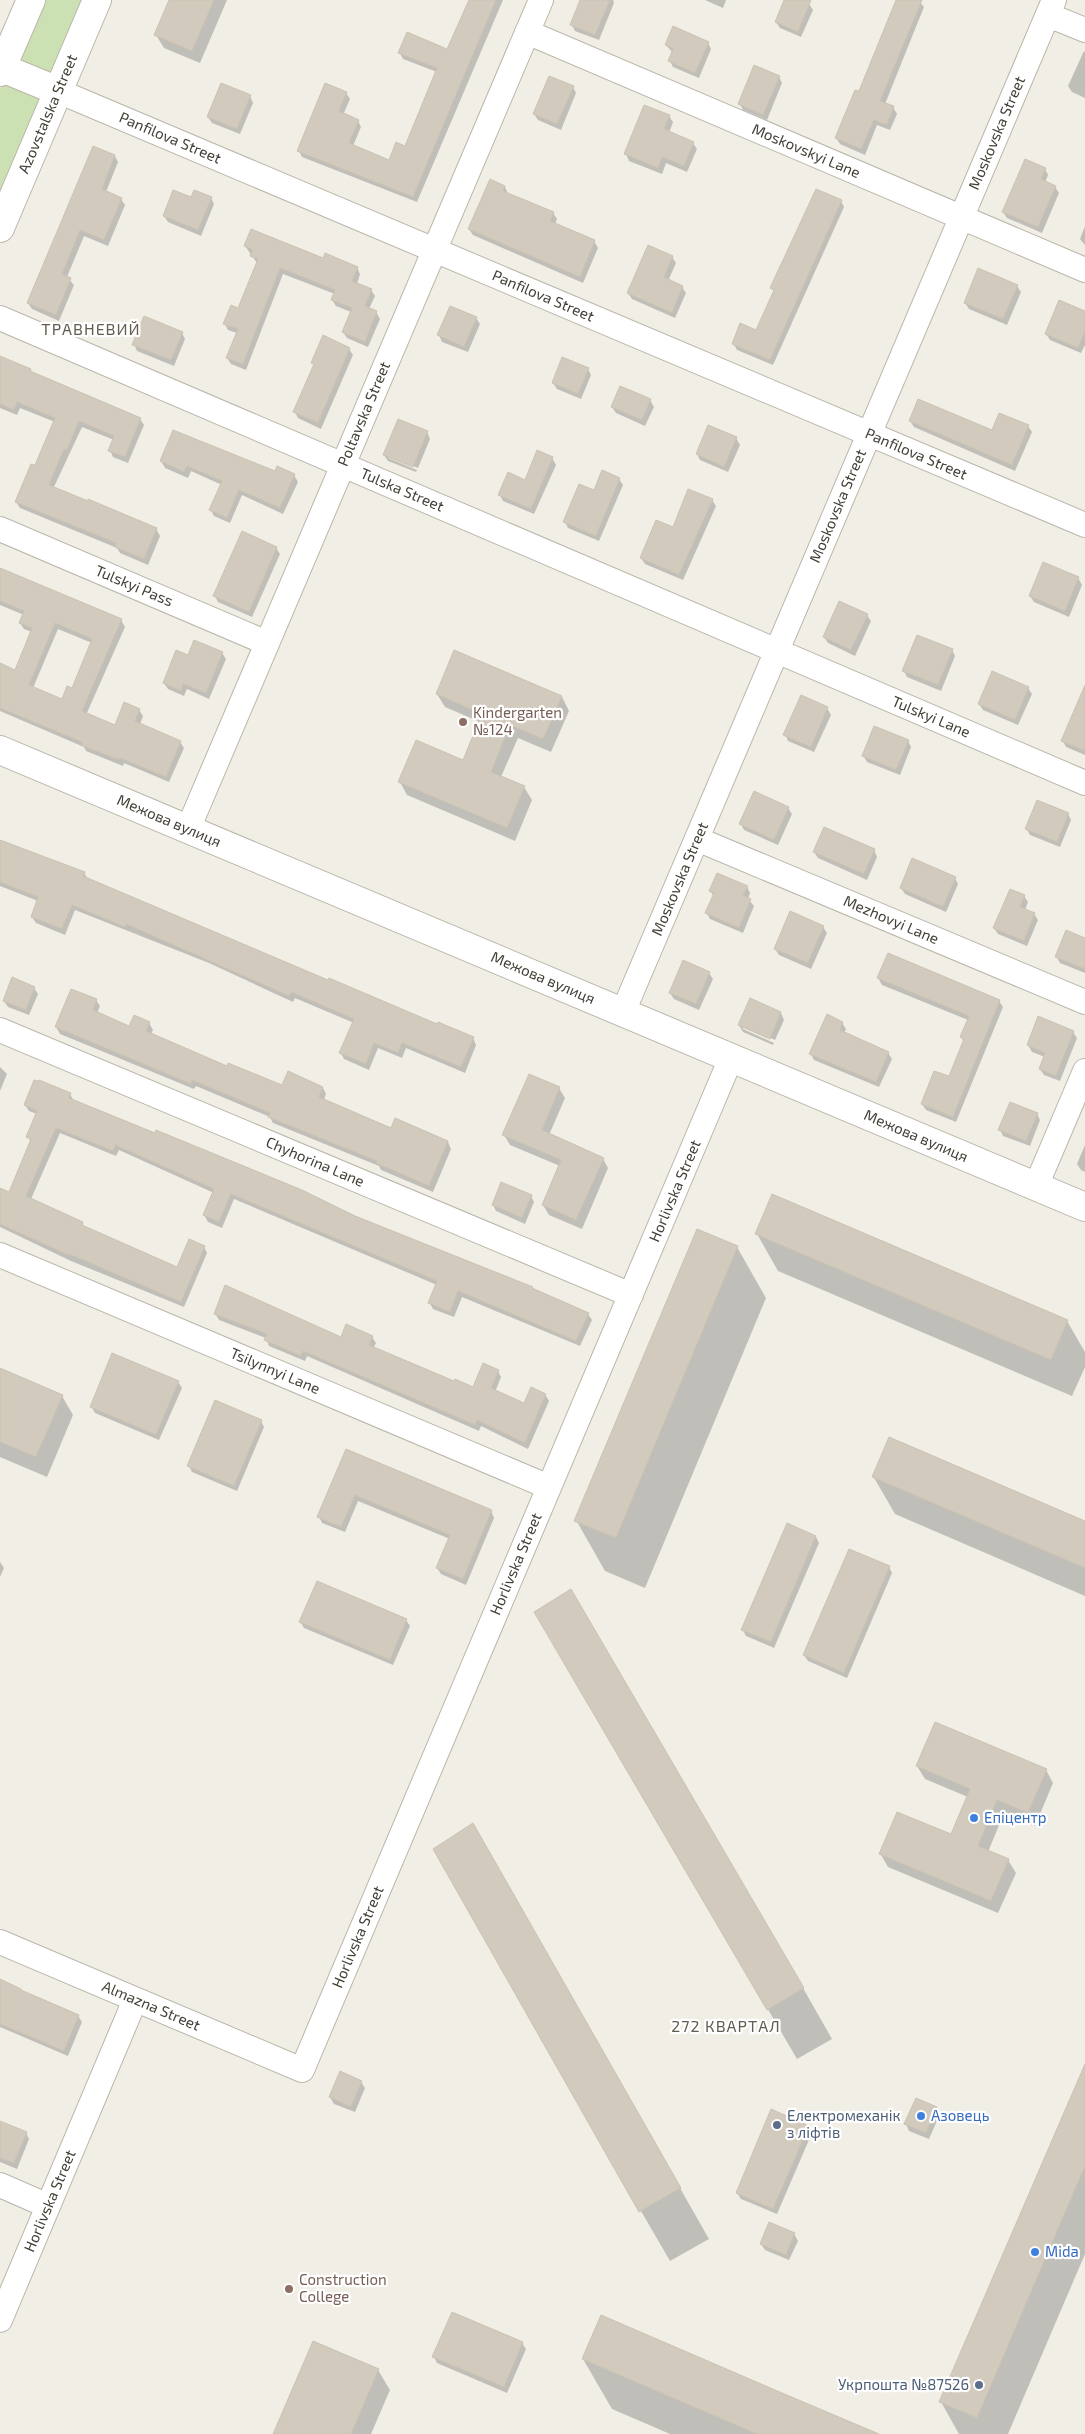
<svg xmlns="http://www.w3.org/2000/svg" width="1085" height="2434" font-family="'Exo 2',sans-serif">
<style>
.green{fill:#cbe1b4}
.shadow{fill:#0003;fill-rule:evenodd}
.building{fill:#d1cabd;stroke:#cbc2b1;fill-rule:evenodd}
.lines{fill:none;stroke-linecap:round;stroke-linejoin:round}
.minor-casing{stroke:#bbb6aa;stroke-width:26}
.tertiary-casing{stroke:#bbb6aa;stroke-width:30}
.minor{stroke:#fff;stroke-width:24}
.tertiary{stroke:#fff;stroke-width:28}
.education-dot{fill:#8d6e63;stroke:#fff;stroke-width:2}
.shop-dot{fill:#3f7fe0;stroke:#fff;stroke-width:2}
.service-dot{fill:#5c6f8a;stroke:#fff;stroke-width:2}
.labels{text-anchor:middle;stroke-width:4.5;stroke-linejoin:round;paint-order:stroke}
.street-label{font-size:15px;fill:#433f36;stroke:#fff}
.education-label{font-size:15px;fill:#785e54;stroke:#fff;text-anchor:start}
.shop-label{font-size:15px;fill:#366cbe;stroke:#fff;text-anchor:start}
.service-label{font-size:15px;fill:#4e5e75;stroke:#fff;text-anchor:start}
.neighbourhood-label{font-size:16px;letter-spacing:1px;fill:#655d4f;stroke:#fff}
</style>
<rect width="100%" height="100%" fill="#f1eee6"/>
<!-- green -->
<path class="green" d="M38,0H90L0,211V89Z"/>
<!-- shadow -->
<path class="shadow" d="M171,0H227L200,63L164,48L156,35Z
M469,0H503L417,202L302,157L299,151L346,93L350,99L343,115L358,121L361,127L353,146L389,162L405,148L437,72L403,59L400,53L448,51Z
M582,0H613L614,3L599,40L575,31L572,25Z
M705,0H726L723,8Z
M785,0H799L809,4L813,10L801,37L780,28L776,22Z
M898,0H918L924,7L885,104L893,107L897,114L890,130L877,125L865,155L840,144L836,138L859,93Z
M708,43L711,49L699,78L673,67L670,61L673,53L666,45Z
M1084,51L1085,52V98L1072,92L1068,86Z
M779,77L782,83L767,120L743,110L740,104Z
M573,87L576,93L561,130L538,120L534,114Z
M250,96L253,103L240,134L212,123L208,117Z
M669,116L673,122L669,133L693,143L697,149L687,172L666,163L662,174L629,161L626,154Z
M93,148L115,156L118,162L106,192L121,199L125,205L108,246L84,236L67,277L74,285L59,321L32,309L28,303Z
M1045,169L1048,175L1045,183L1055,187L1059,193L1042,233L1007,218L1003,212Z
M505,187L508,194L553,213L557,219L555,224L594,241L598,248L583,283L473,235L469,229Z
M211,198L214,204L201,236L168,222L164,216L192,199Z
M841,201L844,207L773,365L737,350L733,343L757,331L774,292L772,288Z
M1085,226V245L1080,239Z
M245,246L357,268L360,274L357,284L371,290L375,296L369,309L376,312L380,319L368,347L347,338L343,332L351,312L336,306L332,300L335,294L283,274L246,370L231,364L227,358L237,333L228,330L225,324L239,310L257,263Z
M672,257L676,263L668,281L682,287L686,293L675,318L632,299L628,293Z
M1017,286L1021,292L1007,325L969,309L965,303Z
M1085,312V345L1081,353L1050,340L1046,334Z
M476,318L480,324L468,352L442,342L439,335Z
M182,333L185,339L174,366L137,351L134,344Z
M349,349L353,355L321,429L298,418L295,412L314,366L312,363Z
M0,357L30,370L32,374L140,419L144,425L128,463L113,457L110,450L114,440L82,427L53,489L88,503L89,501L156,529L160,536L148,565L120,553L117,548L20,508L16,502L36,467L55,422L20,408L17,415L0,408Z
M588,369L591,375L581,399L557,389L553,383Z
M650,400L654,407L645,426L616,413L612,407Z
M910,421L993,432L1028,426L1032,432L1015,471L914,427Z
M427,432L430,439L418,468L388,455V458L417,470L416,472L388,461L384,455Z
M736,438L740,445L728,472L700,460L697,454Z
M552,458L556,465L534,514L503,501L500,495L525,481Z
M161,461L276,473L294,475L298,482L283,514L242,495L230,523L214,516L211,510L222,485L191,471L188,478L165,468Z
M619,479L623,485L599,541L568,528L565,522L594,492Z
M712,500L716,506L683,580L645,564L641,558L673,529Z
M276,548L280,554L252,617L218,602L215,596Z
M0,570L121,620L125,627L86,715L115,726L139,710L143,716L140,724L180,742L184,748L169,782L124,763L123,766L86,751L84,747L0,711V665L16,671L32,632L24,629L20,623L24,615L0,605ZM58,629L92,643L73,689L62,701L33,688Z
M1078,578L1082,585L1069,617L1034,602L1030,596Z
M867,615L871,621L855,656L828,643L824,637Z
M952,650L955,656L941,691L907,677L904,671Z
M455,652L562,697L569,711L551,752L518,738L501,777L524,787L532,800L515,841L407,795L400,782L464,761L480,722L445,707L437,694Z
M222,653L226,659L209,699L187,689L184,696L168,689L164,683Z
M1028,688L1032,694L1018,725L983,710L979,704Z
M827,708L831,715L814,752L788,741L785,734Z
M1085,714V755L1066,747L1063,741Z
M908,741L911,747L900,775L867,762L863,755Z
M788,808L792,814L778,845L744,830L741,824Z
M1068,814L1071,820L1060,847L1030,835L1026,828Z
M0,840L84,873L88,879L329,982L473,1038L476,1045L465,1073L406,1048L402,1058L378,1048L369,1070L344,1059L341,1053L354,1023L295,998L293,1002L209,963L75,910L65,935L36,923L32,917L38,901L0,886Z
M874,850L877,857L867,880L818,858L814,852Z
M955,878L958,884L946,912L905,894L901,888Z
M747,887L750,893L748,899L754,906L743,933L710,919L707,913L714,896L710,891Z
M1024,896L1028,902L1025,910L1034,914L1038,920L1027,946L998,934L994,928Z
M823,927L827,933L811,969L779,955L775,949Z
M1085,940V973L1060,963L1056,956Z
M709,973L713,979L699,1010L674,999L670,993Z
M878,978L999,1001L1003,1007L956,1122L926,1110L922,1104L950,1078L964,1042L961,1037L968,1020L882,985Z
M34,988L38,994L29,1015L8,1007L4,1001Z
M96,1000L100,1006L97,1013L130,1028L149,1023L153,1030L151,1034L227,1068L283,1087L323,1088L326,1094L324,1100L392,1129L396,1120L448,1142L451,1149L433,1192L381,1170L379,1166L273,1123L270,1117L196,1086L194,1089L60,1034L56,1027Z
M751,1000L781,1013L784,1020L775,1040L743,1026V1029L774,1043L773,1045L743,1032L739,1025Z
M842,1023L846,1029L844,1033L888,1053L892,1059L879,1087L814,1060L811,1054Z
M1073,1032L1077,1038L1060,1081L1044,1075L1040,1069L1045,1057L1032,1052L1028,1045Z
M0,1067L7,1074L0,1091Z
M559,1088L565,1098L549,1135L603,1159L608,1168L582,1229L549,1215L543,1205L560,1166L510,1145L504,1135Z
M70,1094L74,1101L532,1288L533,1290L588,1314L592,1320L580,1346L462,1297L454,1317L433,1309L430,1303L437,1285L234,1199L222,1228L208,1222L204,1215L214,1193L119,1150L116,1156L60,1133L31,1199L82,1223L85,1228L177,1269L204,1247L207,1253L184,1307L71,1261L0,1227V1189L10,1193L31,1142L28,1137L37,1114L29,1111L25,1105Z
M1037,1114L1040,1120L1030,1146L1003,1136L1000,1129Z
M1085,1145V1172L1081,1170L1077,1164Z
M531,1196L534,1202L525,1224L496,1211L493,1205Z
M757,1234L1067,1321L1085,1352V1367L1072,1396L778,1271Z
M737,1247L766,1298L645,1588L605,1571L576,1520Z
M215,1313L342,1338L372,1337L376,1343L373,1349L455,1383L473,1388L498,1371L501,1377L495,1392L525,1404L545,1394L549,1401L528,1449L481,1426L479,1431L307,1356L305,1361L269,1346L266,1338L219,1320Z
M0,1370L62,1396L73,1415L47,1477L0,1457Z
M178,1382L182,1388L159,1440L95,1413L91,1406Z
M261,1421L264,1427L237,1491L192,1472L189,1466Z
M346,1451L491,1511L494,1518L466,1585L441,1574L437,1568L450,1539L358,1501L345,1532L322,1523L319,1516Z
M873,1476L1085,1522V1596L895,1514Z
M816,1537L819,1543L774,1648L746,1636L743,1630Z
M0,1562L4,1568L0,1577Z
M889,1567L892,1573L847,1678L808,1661L804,1655Z
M406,1620L410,1626L393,1665L304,1628L300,1621Z
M565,1662L803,1988L832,2039L797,2059Z
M917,1766L1046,1770L1053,1783L1035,1826L1004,1813L988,1852L1008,1860L1016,1873L998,1913L888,1867L880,1853L951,1836L968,1797L925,1779Z
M502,1875L709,2239L670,2261L641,2211Z
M0,1980L22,1992L78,2016L82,2022L68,2056L0,2027Z
M1085,2067V2254L1008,2434H959L941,2402Z
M361,2082L365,2088L355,2112L334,2104L330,2097Z
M936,2108L940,2114L929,2139L909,2131L906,2124Z
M0,2123L26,2133L29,2139L17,2169L0,2162Z
M808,2127L812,2133L777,2214L741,2199L737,2193Z
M794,2234L798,2241L789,2260L765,2250L761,2244Z
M522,2343L526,2349L507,2393L437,2363L434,2357Z
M583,2359L875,2434H670L612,2409Z
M378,2370L390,2390L371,2434H275Z"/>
<!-- building -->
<path class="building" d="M169,0H214L192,51L154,35Z
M469,0H496L413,197L297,151L325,83L347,92L339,111L359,120L349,143L389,160L396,142L405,146L437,68L398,53L407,32L447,49Z
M580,0H610L595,35L570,25Z
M784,0H811L798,32L775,22Z
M896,0H922L880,101L894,106L887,125L874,120L861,149L835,138L855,90L859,91Z
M673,26L709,42L695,73L668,61L673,49L665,45Z
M754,65L780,76L763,115L738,104Z
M549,76L574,86L557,124L533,114Z
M221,83L251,95L237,129L207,117Z
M644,105L670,115L664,129L694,142L684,166L662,157L658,168L624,154Z
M93,146L115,155L102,189L122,198L104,240L80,230L62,274L71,278L56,315L27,303Z
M1025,159L1046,168L1041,179L1056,186L1038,227L1002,212Z
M490,179L505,186L503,191L554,212L550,221L595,240L580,277L468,229Z
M816,189L842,200L770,360L732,344L740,323L756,330L774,290L770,288Z
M173,190L191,197L194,190L212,197L198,230L163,216Z
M251,229L323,258L325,253L358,267L352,281L372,289L365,306L377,311L365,342L342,332L352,308L331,300L335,290L280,268L243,364L226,358L238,329L223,324L231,305L238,308L258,259L250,256L253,250L244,246Z
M648,245L673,256L664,277L683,286L672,313L627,293Z
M978,268L1018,285L1003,319L964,303Z
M1059,300L1085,311V331L1078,348L1045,334Z
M450,306L477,317L464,347L437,335Z
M144,316L183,332L171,360L132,345Z
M323,335L350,348L318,423L293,412L314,364L311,363Z
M0,356L31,369L30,371L141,418L125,457L108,451L114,436L79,421L67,450L64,449L49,485L88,501V499L157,528L144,559L115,547L116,543L15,502L31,464L35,465L55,418L17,402L14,410L0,404Z
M562,357L589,368L578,394L552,383Z
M620,386L651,399L642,420L611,407Z
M918,399L992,430L999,413L1029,425L1012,465L909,421Z
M398,419L428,431L413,467L383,455Z
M708,425L737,437L724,467L696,454Z
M173,430L275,471L277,466L295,474L280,508L239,490L227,518L209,510L222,481L187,466L184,472L160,461Z
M537,450L553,457L531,509L498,495L508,472L525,480Z
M602,470L620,478L596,536L563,522L579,484L594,490Z
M688,489L713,499L679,575L640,558L656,520L673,527Z
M242,531L277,547L249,612L213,596Z
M1043,562L1079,577L1065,611L1029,596Z
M0,568L122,619L82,711L115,725L124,702L140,709L135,721L181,741L166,777L120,758L119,760L81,745L82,742L0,708V663L15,670L32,628L19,623L24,611L0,601ZM55,623L92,639L72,688L67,686L62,699L29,685Z
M839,601L868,614L851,650L823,637Z
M917,635L953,649L938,685L902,671Z
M194,640L223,652L206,693L183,684L181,691L163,683L176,650L188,655Z
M454,650L562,696L543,739L510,725L491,772L525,786L507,828L398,782L416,740L463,760L482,714L436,694Z
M992,671L1029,687L1015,720L978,704Z
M1085,685V751L1061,741Z
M801,695L828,707L811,747L783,735Z
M874,726L909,740L896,770L862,756Z
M754,791L789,807L774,840L739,824Z
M1037,800L1069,813L1057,842L1025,829Z
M824,827L875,849L864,874L813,852Z
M0,840L85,872L83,876L328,980L329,978L437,1024L438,1022L474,1037L461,1067L402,1043L398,1053L374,1043L366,1064L339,1053L354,1019L291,992L289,996L126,924L125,927L72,905L62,929L31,917L38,897L0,882Z
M912,858L956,877L943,907L900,888Z
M717,873L748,886L743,895L751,899L739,928L705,913L714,893L709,891Z
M1010,889L1025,895L1020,907L1035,913L1024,941L993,928Z
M790,911L824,926L808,963L774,949Z
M1066,930L1085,938V969L1055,957Z
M888,953L1000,1000L953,1117L921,1104L934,1071L949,1076L964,1039L960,1037L969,1016L877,978Z
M683,960L710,972L696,1004L669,993Z
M12,977L35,987L26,1010L3,1001Z
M71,989L97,999L93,1010L129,1026L134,1015L150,1022L146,1031L227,1066L228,1063L282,1085L288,1071L323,1087L319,1097L391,1128L395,1118L448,1141L429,1186L376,1163L377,1161L268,1117L270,1113L192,1080L191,1084L55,1027Z
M750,998L781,1012L770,1039L738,1025Z
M827,1014L843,1022L840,1030L889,1052L876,1082L809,1054Z
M1038,1016L1074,1031L1056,1076L1039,1069L1045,1053L1027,1045Z
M529,1074L560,1087L542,1130L604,1158L576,1220L542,1205L561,1160L502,1135Z
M34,1080L38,1081L39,1080L71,1093L69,1098L155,1133L156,1130L302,1190L355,1216L533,1287L532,1288L589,1313L576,1341L458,1291L450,1312L428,1303L437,1281L231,1194L219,1222L203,1215L214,1189L115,1145L113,1151L56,1128L26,1196L83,1222L82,1225L177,1267L189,1239L205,1246L181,1302L69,1254L68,1255L0,1224V1188L9,1192L31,1139L26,1137L37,1111L24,1105Z
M1010,1102L1038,1113L1026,1141L998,1130Z
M501,1182L532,1195L522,1218L492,1205Z
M772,1194L1068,1320L1051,1360L755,1234Z
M697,1229L738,1246L616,1538L574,1521Z
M225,1285L341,1337L346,1324L373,1336L369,1345L454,1381L455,1379L473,1387L483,1363L499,1370L491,1388L524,1403L531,1387L546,1394L525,1443L477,1420L475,1425L303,1351L301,1356L264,1340L267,1334L214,1314Z
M112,1353L179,1381L156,1435L90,1407Z
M0,1368L63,1395L36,1457L0,1442Z
M215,1400L262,1420L234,1486L187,1466Z
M889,1437L1085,1521V1568L872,1477Z
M346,1449L492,1510L463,1579L436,1568L450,1535L355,1495L341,1527L317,1517Z
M787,1523L816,1536L771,1642L741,1630Z
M849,1549L890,1566L844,1673L803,1655Z
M317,1581L407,1619L390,1660L299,1622Z
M571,1589L804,1988L767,2010L534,1612Z
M935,1722L1047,1769L1028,1813L997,1800L978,1846L1009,1859L991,1901L879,1854L897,1812L951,1834L970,1789L916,1766Z
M473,1823L681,2188L639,2212L433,1849Z
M0,1979L21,1989V1990L79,2015L64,2051L0,2024Z
M1085,2064V2166L977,2418L939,2402Z
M340,2071L362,2081L351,2107L329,2097Z
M916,2098L937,2107L926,2133L904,2124Z
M771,2109L809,2126L773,2209L736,2193Z
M0,2121L27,2132L14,2163L0,2158Z
M769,2222L795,2233L786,2255L760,2244Z
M452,2312L523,2342L504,2387L432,2357Z
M601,2315L775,2390L879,2434H757L582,2359Z
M313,2341L379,2369L351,2434H273Z"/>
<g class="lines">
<!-- minor casing -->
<g class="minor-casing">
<path id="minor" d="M1048,15L1085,30
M527,32L1085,270
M58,91L1085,525
M0,318L1085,783
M0,529L267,643
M188,829L541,0
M697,839L1085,1002
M623,1012L1054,0
M0,1030L631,1295
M1036,1186L1085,1071
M0,1255L549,1487
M0,1942L302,2070L731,1058
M0,2185L48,2206
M0,2320L135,2000"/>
</g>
<!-- tertiary casing -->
<g class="tertiary-casing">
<path id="tertiary" d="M2,68L58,91
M0,72L31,0
M0,228L97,0
M0,750L1085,1207"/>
</g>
<!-- minor -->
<use href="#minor" class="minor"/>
<!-- tertiary -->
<use href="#tertiary" class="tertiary"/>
</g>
<!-- markers -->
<g class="education-dot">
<circle cx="463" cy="722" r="5"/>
<circle cx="289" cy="2289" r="5"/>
</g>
<g class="shop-dot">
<circle cx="974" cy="1818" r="5"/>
<circle cx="921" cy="2116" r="5"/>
<circle cx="1035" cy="2252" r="5"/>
</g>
<g class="service-dot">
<circle cx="777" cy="2125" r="5"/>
<circle cx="979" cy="2385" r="5"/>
</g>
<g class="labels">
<!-- street labels -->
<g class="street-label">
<text transform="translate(48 114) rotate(-67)" y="5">Azovstalska Street</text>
<text transform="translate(997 133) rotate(-67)" y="5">Moskovska Street</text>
<text transform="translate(170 138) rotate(23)" y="5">Panfilova Street</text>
<text transform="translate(806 151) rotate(23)" y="5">Moskovskyi Lane</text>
<text transform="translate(543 296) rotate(23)" y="5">Panfilova Street</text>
<text transform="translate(364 414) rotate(-67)" y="5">Poltavska Street</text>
<text transform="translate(916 454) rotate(23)" y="5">Panfilova Street</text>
<text transform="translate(402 490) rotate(23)" y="5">Tulska Street</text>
<text transform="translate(838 506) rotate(-67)" y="5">Moskovska Street</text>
<text transform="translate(134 586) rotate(23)" y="5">Tulskyi Pass</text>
<text transform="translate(931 717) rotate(23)" y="5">Tulskyi Lane</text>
<text transform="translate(169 821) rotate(23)" y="5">Межова вулиця</text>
<text transform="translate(680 879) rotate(-67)" y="5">Moskovska Street</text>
<text transform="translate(891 920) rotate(23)" y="5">Mezhovyi Lane</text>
<text transform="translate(543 978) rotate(23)" y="5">Межова вулиця</text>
<text transform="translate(916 1136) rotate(23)" y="5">Межова вулиця</text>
<text transform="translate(315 1162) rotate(23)" y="5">Chyhorina Lane</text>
<text transform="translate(675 1191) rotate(-67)" y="5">Horlivska Street</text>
<text transform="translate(275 1371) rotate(23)" y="5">Tsilynnyi Lane</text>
<text transform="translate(516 1564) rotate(-67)" y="5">Horlivska Street</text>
<text transform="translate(358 1937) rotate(-67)" y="5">Horlivska Street</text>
<text transform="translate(151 2006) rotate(23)" y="5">Almazna Street</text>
<text transform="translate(50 2201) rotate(-67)" y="5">Horlivska Street</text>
</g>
<!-- education labels -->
<g class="education-label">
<text x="473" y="718">Kindergarten<tspan x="473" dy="17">№124</tspan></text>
<text x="299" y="2285">Construction<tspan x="299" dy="17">College</tspan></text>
</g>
<!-- shop labels -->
<g class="shop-label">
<text x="984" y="1823">Епіцентр</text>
<text x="931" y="2121">Азовець</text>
<text x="1045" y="2257">Mida</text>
</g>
<!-- service labels -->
<g class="service-label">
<text x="787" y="2121">Електромеханік<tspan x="787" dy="17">з ліфтів</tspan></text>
<text x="969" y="2390" text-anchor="end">Укрпошта №87526</text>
</g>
<!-- neighbourhood labels -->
<g class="neighbourhood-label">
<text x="91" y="335">ТРАВНЕВИЙ</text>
<text x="726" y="2032">272 КВАРТАЛ</text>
</g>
</g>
</svg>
